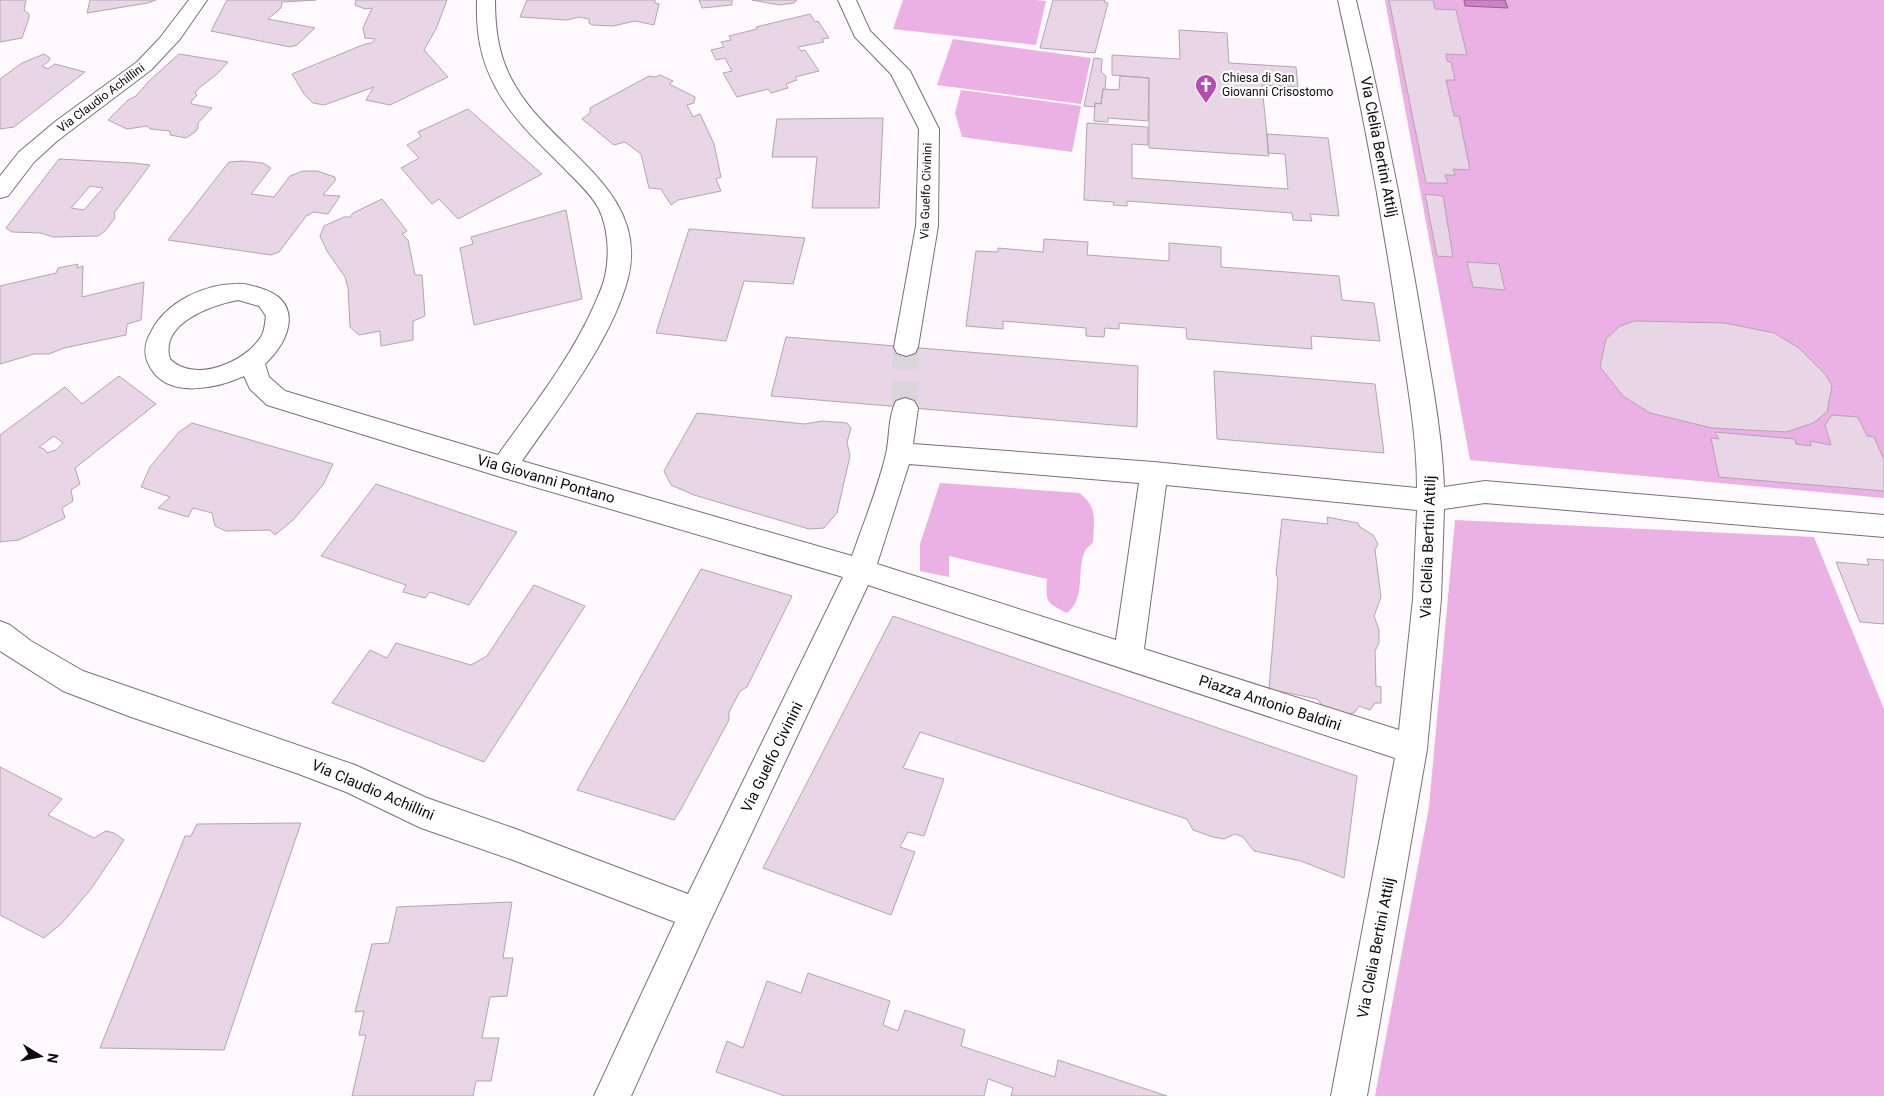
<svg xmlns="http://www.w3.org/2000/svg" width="1884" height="1096" font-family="Roboto,sans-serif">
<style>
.green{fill:#ebb0e4}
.water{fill:#cd82c6;stroke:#945e8f}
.building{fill:#e8d5e5;stroke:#b5a3b3;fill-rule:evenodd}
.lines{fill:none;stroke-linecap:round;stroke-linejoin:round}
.minor-tunnel{stroke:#d9d5d8;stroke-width:26;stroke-dasharray:26 13;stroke-linecap:butt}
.minor-casing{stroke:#7e6d7c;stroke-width:2}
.minor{fill:#fff;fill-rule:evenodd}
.labels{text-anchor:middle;stroke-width:4.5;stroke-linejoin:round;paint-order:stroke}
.far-poi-label{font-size:12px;fill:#0f090f;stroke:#fff;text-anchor:start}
.far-street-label{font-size:12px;fill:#0f090f;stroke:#fff}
.street-label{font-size:15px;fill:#0f090f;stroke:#fff}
</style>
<rect width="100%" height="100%" fill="#fdf9fc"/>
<!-- green -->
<path class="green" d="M903,0H1035L1046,1L1036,45L893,29Z
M1385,0H1884V498L1470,460Z
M953,39L1091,58L1081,104L937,85Z
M961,90L1081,106L1072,152L962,137L955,113Z
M940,483L1079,493C1098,506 1094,521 1093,542C1091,545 1086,548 1085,551C1076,570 1086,599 1067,613C1045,602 1046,602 1047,579L949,556V577L920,571V544Z
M1455,520L1814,537L1884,709V1096H1375L1429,807Z"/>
<!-- water -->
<path class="water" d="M1464,0H1505L1508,8L1465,6Z"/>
<!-- building -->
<path class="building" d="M0,0H26L24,10L29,14V18L22,38L0,42Z
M90,0H156L148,3L87,13Z
M227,0H316L282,2L281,8L268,19L315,28L297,45L290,47L211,31Z
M356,0H447L436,29L424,50L448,77L390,105L366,100L374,87L324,105L313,103L304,94L292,74L365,44L372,43L375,39L365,38L363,28L372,8L365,9L355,5Z
M527,0H655V3L659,4L654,25L635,21L613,26L592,25L589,23V19L579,17L567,20L520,17Z
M699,0H732V5L702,8Z
M752,0H797L794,3L779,5Z
M1053,0H1105L1104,2L1108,3L1095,53L1040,48Z
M1389,0H1433L1435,9L1456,10L1467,55L1446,54L1447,61L1451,62L1455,80H1446L1454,116H1459L1470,170L1453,169L1455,175H1445L1448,183H1426Z
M810,14L815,22L818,21L829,38L822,39L824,42L798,47L801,51L805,50L819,71L795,77L797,80L786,84L788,88L771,93L768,89L737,97L723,73L732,71L725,58L716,60L711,50L724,47L721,42L731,40L729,36L757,29L756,27Z
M1179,30L1227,33L1229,63L1296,67L1298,87L1262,85L1269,156L1149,148V78L1112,75V55L1180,59Z
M44,54L50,58L49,61L42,66L48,69L55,64L85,72L14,127L0,129V79L22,63Z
M179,54L228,62L217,74L199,88L195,93L197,95L191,102L192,104L212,108L198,123V128L195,132L186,138L170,135V131L150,129L147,126L127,129L108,120L128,100L136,96L149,81Z
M1094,58L1102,59L1101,72L1106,76L1105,89H1103L1101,104L1095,103V107L1084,106Z
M660,75L673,81L669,84L695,97L694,103L687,105L693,117L700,114L714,144L721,177L716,179L721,191L678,200L671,205L661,189L649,188L641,154L625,142L614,145L582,119L590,113V108L649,76L655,77Z
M1120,76L1149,78L1148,121L1108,118V122L1094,121L1095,103L1101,104L1103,89L1119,90Z
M468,109L542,174L458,219L439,199L432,204L401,168L419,158L407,145L421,137L418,132Z
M883,118L879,208H812L817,157H772L777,119Z
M1087,123L1148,127V145L1132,144V178L1288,189L1285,154L1268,153L1267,134L1328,138L1339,216L1310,214L1312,221L1293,220L1292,213L1127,201V206L1113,205L1114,202L1084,200Z
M59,159L134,163L150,165L114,213L115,218L105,231L98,236L53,237L41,233L12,232L6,228ZM90,186L103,188L84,210L71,208Z
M243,161L263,163L271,168L251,194L274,197L290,176L303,171H317L335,177V181L323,195L340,196L328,214L313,212L309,215H307L279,252L271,255L168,240L229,162Z
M1425,194L1443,196L1453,257L1437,256Z
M382,199L407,231L402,234L408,240L415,275H422L425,316L413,321V340L381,346L380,331L359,335L350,327L348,288L345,277L327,251L320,236L324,226L344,217H350L353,213Z
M566,210L582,299L474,325L460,248L473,244L471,237Z
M689,229L805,238L793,284L744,281L726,341L656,333Z
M1044,239L1088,242L1087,255L1169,261V243L1221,247V267L1339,276L1342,300L1374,303L1380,341L1311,336L1312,349L1187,339L1186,328L1119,323V329L1105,328L1104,337L1086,336V328L1003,321V329L966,326L976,251L998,252V248L1043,252Z
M1467,262L1499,264L1505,290L1473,287Z
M78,264L77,268L83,266L82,297L144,282L141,320L127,324L126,335L64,348L49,354H34L0,364V286L56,273L58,268Z
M1635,321L1725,323L1774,333L1799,348L1826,375L1832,386L1827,412L1813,423L1786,432L1712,428L1650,413L1623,396L1600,367L1606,339L1620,326Z
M786,337L1138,366L1137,427L771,396Z
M1214,371L1375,384L1384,453L1217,439Z
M119,376L156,404L75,468L80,484L71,490L73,501L62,508L65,518L19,540L0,542V435L65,387L82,404ZM54,436L63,443L56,450L47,453L44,449L39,447Z
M697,413L805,424L822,421L847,423L851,428L847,442L850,456L837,513L824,528L809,529L694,495L671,485L664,471Z
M1832,415L1858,417L1867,436L1874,437L1884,460V491L1719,477L1711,438L1719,439L1715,432L1795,439L1796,444L1811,446L1810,441L1831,445L1825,425Z
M192,423L333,464L323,485L293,520L275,535L270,530L226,531L215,526L212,513L193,508L188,517L158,508L170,497L141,487L150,467L179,432Z
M376,484L517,532L469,605L430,592L425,598L403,592L406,585L321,556Z
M1327,517L1358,523L1360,527L1373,535L1378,544L1375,550L1381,597L1374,616L1379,630V643L1375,651L1376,686L1381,687V703H1375L1370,710L1359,706L1354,713L1343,714L1325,709L1317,699L1269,689L1278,579L1276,574L1282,519L1328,524Z
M1867,559L1884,560V624L1860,622L1836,562L1869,565Z
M701,569L792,596L747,687L740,691L729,712V720L681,809L674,820L577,790Z
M534,585L585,606L484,762L332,703L370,650L387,658L396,643L471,665L487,656Z
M893,616L1357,776L1344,878L1301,861L1254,851L1243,837L1235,834L1224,839L1213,837L1193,830L1187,819L920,732L903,768L944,779L924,836L908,832L900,847L915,852L891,915L763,868Z
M0,767L62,799L48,815L94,838L106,831L114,833L124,840L91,889L62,923L44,938L0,915Z
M301,823L224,1050L100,1048L185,836H191L197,824Z
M512,902L503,958H513L507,996L490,997L482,1038H499L491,1081H476L473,1096H352L366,1035H359L364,1011L355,1012L372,944L389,943L397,907Z
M808,973L890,1001L883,1025L898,1031L905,1010L965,1030L961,1046L1055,1077L1058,1060L1167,1096H1011L1013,1088L988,1079L984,1096H785L716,1072L727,1041L743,1048L767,981L801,993Z"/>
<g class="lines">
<!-- minor-tunnel -->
<path class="minor-tunnel" d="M905,408L906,347"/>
<!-- minor casing -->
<g class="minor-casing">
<path id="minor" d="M189,0H207L180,39L151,70L57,141L34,162L8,196L0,198V176L19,152L56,121L137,62L159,39Z
M477,0H495C495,31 499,60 516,87C553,151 650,190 628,278C612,340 558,409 522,461L852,556C864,522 878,488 886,454C890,436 888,417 896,401L905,398L914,401L918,408L913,444L1154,462L1417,488C1417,432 1406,377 1398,322C1382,214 1362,106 1338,0H1356C1382,107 1404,214 1422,322C1431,377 1442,431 1444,487L1485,481L1884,515V537L1485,503L1444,509L1441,599L1427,749L1367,1096H1331L1395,758L868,585L708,926L631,1096H594L675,922L513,860L421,828L346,792L296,773L131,717L63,691L0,651V621L10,625L31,641L83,671L355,765L427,798L513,828L688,894L843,577L504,478L267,405L250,389L244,376C218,388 168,400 150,367C143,355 144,344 151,332C166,302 204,284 237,284C244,283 253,286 260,288C304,301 291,340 265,364L269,377L285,391L498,455C532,407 569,361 593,308C597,298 603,287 605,276C610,255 608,228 599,209C590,192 574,179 562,166C538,142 512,118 496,88C480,59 476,32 477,0ZM238,300L259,306L266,316C265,322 265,329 262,335C247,362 194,384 170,359C159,323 212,305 238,300ZM909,464L1139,483L1116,640L877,564ZM1166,485L1417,510L1413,599L1399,730L1144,649Z
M838,0H856L870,31L910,71L939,129L938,226L918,347L915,353L906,356L897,353L894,347L916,226L919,129L891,74L855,37Z"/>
</g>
<!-- minor -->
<use href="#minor" class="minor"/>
</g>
<!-- icons -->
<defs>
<g id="church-pin" transform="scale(1.125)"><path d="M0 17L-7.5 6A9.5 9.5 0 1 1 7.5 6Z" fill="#b54cae" stroke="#fff"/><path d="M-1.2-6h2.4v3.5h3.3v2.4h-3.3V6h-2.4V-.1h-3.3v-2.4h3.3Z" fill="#fff"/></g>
</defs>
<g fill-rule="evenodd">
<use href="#church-pin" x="1206" y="85"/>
</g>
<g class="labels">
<!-- far-poi labels -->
<g class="far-poi-label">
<text x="1222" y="82">Chiesa di San<tspan x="1222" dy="14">Giovanni Crisostomo</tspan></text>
</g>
<!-- far-street labels -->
<g class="far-street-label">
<text transform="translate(101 98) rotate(-37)" y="4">Via Claudio Achillini</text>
<text transform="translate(926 191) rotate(-88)" y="4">Via Guelfo Civinini</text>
</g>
<!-- street labels -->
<g class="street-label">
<text transform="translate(1379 147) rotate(79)" y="5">Via Clelia Bertini Attilj</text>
<text transform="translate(546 479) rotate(16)" y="5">Via Giovanni Pontano</text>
<text transform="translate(1428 547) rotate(-88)" y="5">Via Clelia Bertini Attilj</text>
<text transform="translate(1270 703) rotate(18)" y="5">Piazza Antonio Baldini</text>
<text transform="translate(772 757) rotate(-64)" y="5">Via Guelfo Civinini</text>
<text transform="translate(373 790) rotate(23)" y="5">Via Claudio Achillini</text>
<text transform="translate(1376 948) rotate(-79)" y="5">Via Clelia Bertini Attilj</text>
</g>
</g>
<!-- north arrow -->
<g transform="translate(40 1056) rotate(100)" stroke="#ffffff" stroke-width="4" paint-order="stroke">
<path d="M0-4L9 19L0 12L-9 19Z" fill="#0f090f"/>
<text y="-8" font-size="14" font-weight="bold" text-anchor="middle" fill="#0f090f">N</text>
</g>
</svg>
